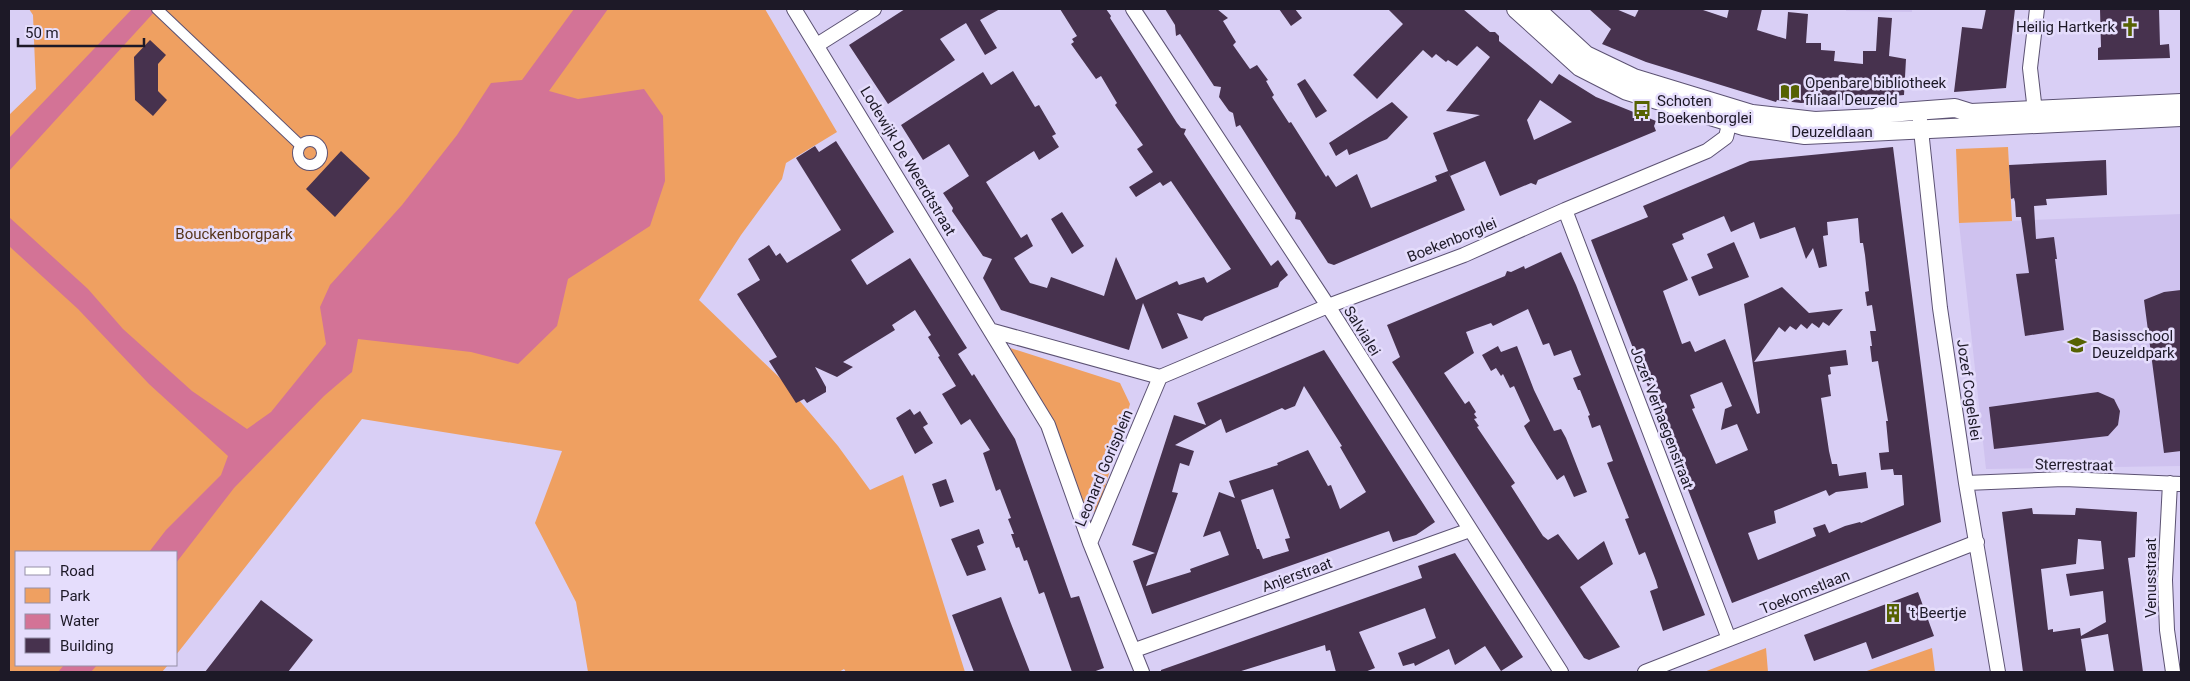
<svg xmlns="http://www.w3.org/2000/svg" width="2190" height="681" font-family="Roboto,sans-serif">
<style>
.built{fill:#cfc2ef}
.green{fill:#efa061}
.water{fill:#d37396}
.building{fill:#47324e;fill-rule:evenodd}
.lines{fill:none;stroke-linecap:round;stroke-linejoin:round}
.pedestrian-casing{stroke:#5c5273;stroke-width:12}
.minor-casing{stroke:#5c5273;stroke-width:16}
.tertiary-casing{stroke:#5c5273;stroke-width:20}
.pedestrian{stroke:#fff;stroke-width:10}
.minor{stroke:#fff;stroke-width:14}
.tertiary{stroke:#fff;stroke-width:18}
.labels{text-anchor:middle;stroke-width:5;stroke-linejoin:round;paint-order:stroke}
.poi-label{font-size:15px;fill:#1d1927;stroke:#e5ddfc;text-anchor:start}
.street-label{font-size:15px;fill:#1d1927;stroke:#e5ddfc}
.park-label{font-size:15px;fill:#56351a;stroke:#e5ddfc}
</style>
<rect width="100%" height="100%" fill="#d9cff5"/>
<!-- built -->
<path class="built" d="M1846,9H1912V12L1846,11Z
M2181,214V466L1986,469L1959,223Z"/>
<!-- green -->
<path class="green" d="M29,9H765L837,132L786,163L782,179L741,235L699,300L782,380L838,446L870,490L903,475L965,672H846L844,669L839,672H588L576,602L535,523L562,451L362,419L176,655V552H16V665H168L162,672H9V115L36,89L33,15Z
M2008,147L2012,221L1959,223L1956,149Z
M1004,346L1120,383L1130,404L1098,510L1083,517Z
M1766,648L1768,672H1704Z
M1932,648L1935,672H1864Z"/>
<!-- water -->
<path class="water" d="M132,9H157L9,171V138Z
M574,9H608L549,91L578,99L644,89L663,116L665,181L650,226L568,279L557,326L518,364L471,352L358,339L352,372L324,396L234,488L176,563V552H149L166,530L221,475L228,456L149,384L78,309L9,246V217L88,289L123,329L192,391L247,429L271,412L326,344L320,307L330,285L402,205L457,135L491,83L522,80Z
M64,665H97L91,672H58Z"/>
<!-- building -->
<path class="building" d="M905,9H1000L980,20L997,48L985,55L966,23L940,39L955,60L888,104L849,45Z
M1060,9H1106L1111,16L1110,18L1177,123L1181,128L1186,129L1184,134L1271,266L1278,260L1288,275L1280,282L1278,287L1205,317L1202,321L1177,313L1188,338L1162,349L1143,303L1129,350L1001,310L983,278L992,259L983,256L952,211L953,208L943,193L969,176L949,144L923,160L901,125L983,72L991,85L1013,71L1035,107L1039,105L1056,134L1052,136L1059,147L1039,160L1034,151L986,182L1021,238L1027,234L1033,246L1014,258L1030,283L1047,288L1051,277L1104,296L1116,257L1136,300L1177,281L1179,285L1204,277L1207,283L1231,269L1171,181L1163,186L1160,182L1136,197L1129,187L1153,172L1137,149L1143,145L1115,105L1117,103L1101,76L1096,79L1071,44L1074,42L1072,39L1077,36Z
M1165,9H1217L1228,18L1223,21L1236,42L1233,45L1250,69L1257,65L1268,80L1266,81L1274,95L1272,97L1289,123L1291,122L1326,177L1328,175L1336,187L1357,174L1371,208L1437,181L1435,176L1448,171L1465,210L1334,265L1328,263L1300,220L1295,219L1296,213L1240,125L1236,127L1233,113L1229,111L1219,97L1221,87L1214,86L1180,34L1176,36L1175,25Z
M1279,9H1295L1302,18L1291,26Z
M1388,9H1463L1490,32H1495L1499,36V41L1552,84L1559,74L1596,97L1656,121L1654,126L1656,131L1538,180L1536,185L1531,183L1500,196L1485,161L1450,176L1433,133L1480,115L1446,111L1490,57L1477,46L1457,66L1448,60L1446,62L1436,54L1432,58L1423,50L1377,99L1353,75L1403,24ZM1540,100L1572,122L1534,140L1527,120Z
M1589,9H1616L1635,17L1639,9H1700L1727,18L1729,9H1762L1757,30L1786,39L1788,12L1808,14L1806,43H1821V50L1835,51L1834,61L1863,64V51H1876L1878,17L1892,18L1889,56L1906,59L1904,95L1832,101L1801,103L1777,100L1776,102L1646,62L1602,44L1611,29Z
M1986,9H2015L2006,88L1954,92L1962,27L1982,29Z
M2100,9H2159L2160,45L2169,44L2170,58L2098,60V48L2101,47Z
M150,40L166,55L158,64V91L167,100L153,116L135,100L134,57Z
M1305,79L1327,111L1316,118L1297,84Z
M1392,102L1408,117L1387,139L1349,155L1347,149L1336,156L1329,143Z
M836,141L894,232L851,260L867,285L910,258L967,348L958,354L972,376L974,374L1015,439L1071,598L1079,596L1104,668L1093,672H1072L1044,592L1039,594L1027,560L1024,561L1019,547L1016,548L1011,534H1014L1008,519L1011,518L1000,489L996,491L983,453L990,450L970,419L961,425L942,394L956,386L938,357L940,356L928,337L931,335L915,310L892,325L895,330L843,362L853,367L837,377L815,367L826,387V392L807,403L804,399L796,403L769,361L777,357L737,294L760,280L748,259L769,245L776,256L780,253L787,263L841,230L796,158L815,146L819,152Z
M1893,147L1941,522L1732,603L1591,240L1648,217L1643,206L1750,161ZM1724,216L1731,232L1754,222L1760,239L1795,227L1806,259L1813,248L1819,268L1827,266L1823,236L1828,235L1827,222L1858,218L1860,243H1863L1865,255L1869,291L1865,292L1867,306L1872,305L1876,331H1870L1872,346H1870L1872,362L1878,361L1888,421H1886L1889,452L1879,453L1881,470L1893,469L1894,475H1902L1904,505L1861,523L1860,522L1845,526L1829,533L1825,524L1813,528L1816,536L1758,560L1748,533L1776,523L1774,511L1826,490L1829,496L1836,492L1868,488L1866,472L1839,476L1837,464H1832L1829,451L1821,398L1831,396L1828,375L1831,374L1830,367L1848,365L1846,350L1754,362L1779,327L1785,332L1790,326L1796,330L1801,324L1807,329L1812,323L1819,328L1823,322L1829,326L1843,309L1809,313L1782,287L1744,304L1760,413L1757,414L1725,339L1695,352L1690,341L1682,344L1663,291L1688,280L1672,244L1684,239L1682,234ZM1722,382L1732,406L1725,409L1721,430L1737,424L1748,450L1716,464L1692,409L1695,408L1690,395Z
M341,151L370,178L335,217L306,189Z
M2106,160L2107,195L2046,199L2047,205L2034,206L2036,239L2054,237L2057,259H2055L2064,330L2025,336L2016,274L2029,273L2021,217H2016L2015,202L2014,198L2011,199L2009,165Z
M1062,212L1084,246L1072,254L1051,219Z
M1734,242L1749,277L1699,296L1691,277L1713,268L1707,254Z
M1561,252L1576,285L1705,615L1663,631L1650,591L1658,588L1656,581L1645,552L1639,555L1625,519L1629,518L1607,463L1613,461L1600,425L1592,428L1588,416L1590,415L1580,390H1578L1573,378L1581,375L1576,363L1571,350L1554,356L1549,343L1543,345L1528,309L1493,326L1491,323L1466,332L1474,353L1444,373L1465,404L1469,401L1476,412L1474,414L1477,418L1474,419L1479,426L1477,427L1515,483L1511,486L1543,536L1548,540L1558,534L1578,560L1604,541L1613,564L1580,587L1620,647L1589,660L1584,658L1392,362L1400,357L1387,325L1505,276L1507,271L1511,272L1524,266L1525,269Z
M2181,290V451L2164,453L2144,300L2164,292Z
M1498,346L1501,352L1517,346L1534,390L1554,431L1561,429L1566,438L1587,492L1574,497L1564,475L1557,480L1531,439L1524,426L1530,421L1514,386L1510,388L1503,374L1501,376L1496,368L1491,371L1482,355Z
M1324,350L1435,522L1416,535L1393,542L1389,531L1152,614L1133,561L1155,553L1132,545L1174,415L1206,425L1197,403ZM1304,386L1342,446L1340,447L1366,492L1340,509L1331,485L1328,486L1308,450L1277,463L1278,465L1229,481L1235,498L1219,492L1203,537L1220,531L1229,555L1190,569L1191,572L1146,586L1178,493L1172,492L1180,463L1189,466L1194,451L1175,445L1221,419L1226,433L1282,408L1285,410L1295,406ZM1273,489L1290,538L1285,539L1289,551L1263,559L1259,549H1257L1241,500Z
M2098,392L2114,399L2120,411L2118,425L2108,436L1994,449L1989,407Z
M910,409L914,415L920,411L928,424L923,427L933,443L915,454L896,418Z
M946,479L954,502L940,507L932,484Z
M2032,508L2033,514L2075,515L2076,508L2137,512L2135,557L2128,558L2143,672H2114L2108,634L2081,639L2086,671L2023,672L2002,512ZM2078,539L2101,541L2104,569L2066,574L2070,596L2103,591L2106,622L2081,636L2080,628L2053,632V629L2048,630L2041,569L2076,564Z
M979,529L984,543L977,546L986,570L967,576L951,539Z
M1455,553L1523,657L1501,671L1485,646L1455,665L1449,649L1415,666L1414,663L1403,666L1398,653L1436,638L1425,608L1359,632L1375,668L1365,672H1336L1330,650L1326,651L1325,645L1238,672H1161V670L1422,578L1418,566Z
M1918,592L1934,636L1872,659L1866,642L1814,661L1804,635Z
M1001,597L1010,621L1030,672H974L952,615Z
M261,600L313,640L288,672H205Z"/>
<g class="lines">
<!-- pedestrian casing -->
<g class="pedestrian-casing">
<path id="pedestrian" d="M157,9L300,145
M298 153a12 12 0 1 1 24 0a12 12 0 1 1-24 0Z"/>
</g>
<!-- minor casing -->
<g class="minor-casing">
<path id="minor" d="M794,9L1048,425L1090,543L1142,672
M1133,9L1328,306L1561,672
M817,45L874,9
M1919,111L1940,308L1966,483L1998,672
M2036,120L2030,68L2037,9
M1565,210L1729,639
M993,331L1160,377
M1160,377L1328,306L1464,255L1565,210L1707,151L1726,137L1732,112
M1966,483L2064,479L2181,484
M2170,483L2165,580L2167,630L2173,672
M1090,543L1160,377
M1135,650L1470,530
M1645,672L1977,542"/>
</g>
<!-- tertiary casing -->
<g class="tertiary-casing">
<path id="tertiary" d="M1516,9L1580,67L1627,91L1743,126L1805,135L2181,117
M1536,9L1586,55L1634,78L1752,114L1815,121L1875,118L1888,113L1955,108L1971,113L2181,103"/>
</g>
<!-- pedestrian -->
<use href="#pedestrian" class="pedestrian"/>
<!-- minor -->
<use href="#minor" class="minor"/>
<!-- tertiary -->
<use href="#tertiary" class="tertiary"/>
</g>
<!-- icons -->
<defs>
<g id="church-bare" transform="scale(1.5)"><path d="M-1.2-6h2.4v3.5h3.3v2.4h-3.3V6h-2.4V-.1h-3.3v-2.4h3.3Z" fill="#566202" stroke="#e5ddfc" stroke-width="2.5" paint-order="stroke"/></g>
<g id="library-bare" transform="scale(1.5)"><path d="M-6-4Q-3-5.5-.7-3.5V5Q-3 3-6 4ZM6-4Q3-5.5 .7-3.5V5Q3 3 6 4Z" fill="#566202" stroke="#e5ddfc" stroke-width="2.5" paint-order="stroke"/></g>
<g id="bus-bare" transform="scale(1.5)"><path d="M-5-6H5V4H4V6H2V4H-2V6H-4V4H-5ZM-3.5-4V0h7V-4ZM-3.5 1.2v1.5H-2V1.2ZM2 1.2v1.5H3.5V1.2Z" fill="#566202" stroke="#e5ddfc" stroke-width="2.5" paint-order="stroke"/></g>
<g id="school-bare" transform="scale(1.5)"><path d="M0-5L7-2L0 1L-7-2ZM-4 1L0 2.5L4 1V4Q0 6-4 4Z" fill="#566202" stroke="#e5ddfc" stroke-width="2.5" paint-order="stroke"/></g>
<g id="building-bare" transform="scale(1.5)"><path d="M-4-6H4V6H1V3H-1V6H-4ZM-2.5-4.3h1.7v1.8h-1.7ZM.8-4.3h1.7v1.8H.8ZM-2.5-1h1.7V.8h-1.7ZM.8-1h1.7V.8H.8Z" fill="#566202" stroke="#e5ddfc" stroke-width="2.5" paint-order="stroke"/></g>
</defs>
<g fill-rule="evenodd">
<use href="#church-bare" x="2130" y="27"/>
<use href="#library-bare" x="1790" y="92"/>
<use href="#bus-bare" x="1642" y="110"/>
<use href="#school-bare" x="2077" y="345"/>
<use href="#building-bare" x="1893" y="613"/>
</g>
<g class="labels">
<!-- poi labels -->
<g class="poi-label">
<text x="2115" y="32" text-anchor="end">Heilig Hartkerk</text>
<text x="1805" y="88">Openbare bibliotheek<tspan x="1805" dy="17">filiaal Deuzeld</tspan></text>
<text x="1657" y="106">Schoten<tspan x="1657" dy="17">Boekenborglei</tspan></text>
<text x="2092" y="341">Basisschool<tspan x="2092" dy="17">Deuzeldpark</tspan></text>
<text x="1908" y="618">'t Beertje</text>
</g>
<!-- street labels -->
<g class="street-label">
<text x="1832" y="137">Deuzeldlaan</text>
<text transform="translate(908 161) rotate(59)" y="5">Lodewijk De Weerdtstraat</text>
<text transform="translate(1452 240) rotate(-22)" y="5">Boekenborglei</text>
<text transform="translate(1362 331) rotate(58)" y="5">Salvialei</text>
<text transform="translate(1969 390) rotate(82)" y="5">Jozef Cogelslei</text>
<text transform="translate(1662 418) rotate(69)" y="5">Jozef Verhaegenstraat</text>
<text transform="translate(2074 465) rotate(1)" y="5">Sterrestraat</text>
<text transform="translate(1104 468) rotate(-67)" y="5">Leonard Gorisplein</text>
<text transform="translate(1297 575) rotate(-20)" y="5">Anjerstraat</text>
<text transform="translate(2151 578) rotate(-90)" y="5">Venusstraat</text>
<text transform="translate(1805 592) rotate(-22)" y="5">Toekomstlaan</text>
</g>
<!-- park labels -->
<g class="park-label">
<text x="234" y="239">Bouckenborgpark</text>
</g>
</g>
<!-- border -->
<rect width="2190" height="681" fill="none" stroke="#1d1927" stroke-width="20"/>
<!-- legend -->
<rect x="15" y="551" width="162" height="115" fill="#e5ddfc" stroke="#958fa7"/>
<rect x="25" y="567" width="25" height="8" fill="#ffffff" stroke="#958fa7"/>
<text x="60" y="576" font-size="15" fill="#1d1927">Road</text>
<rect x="25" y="588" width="25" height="15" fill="#efa061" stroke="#958fa7"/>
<text x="60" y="601" font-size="15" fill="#1d1927">Park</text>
<rect x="25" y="614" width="25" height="15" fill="#d37396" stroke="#958fa7"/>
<text x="60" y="626" font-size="15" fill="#1d1927">Water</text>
<rect x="25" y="638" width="25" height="15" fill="#47324e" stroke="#958fa7"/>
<text x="60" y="651" font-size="15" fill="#1d1927">Building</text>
<!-- scale -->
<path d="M18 38v8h126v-8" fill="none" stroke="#1d1927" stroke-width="2.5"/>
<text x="25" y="38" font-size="15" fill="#1d1927" stroke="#e5ddfc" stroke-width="4" paint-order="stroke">50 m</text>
</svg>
